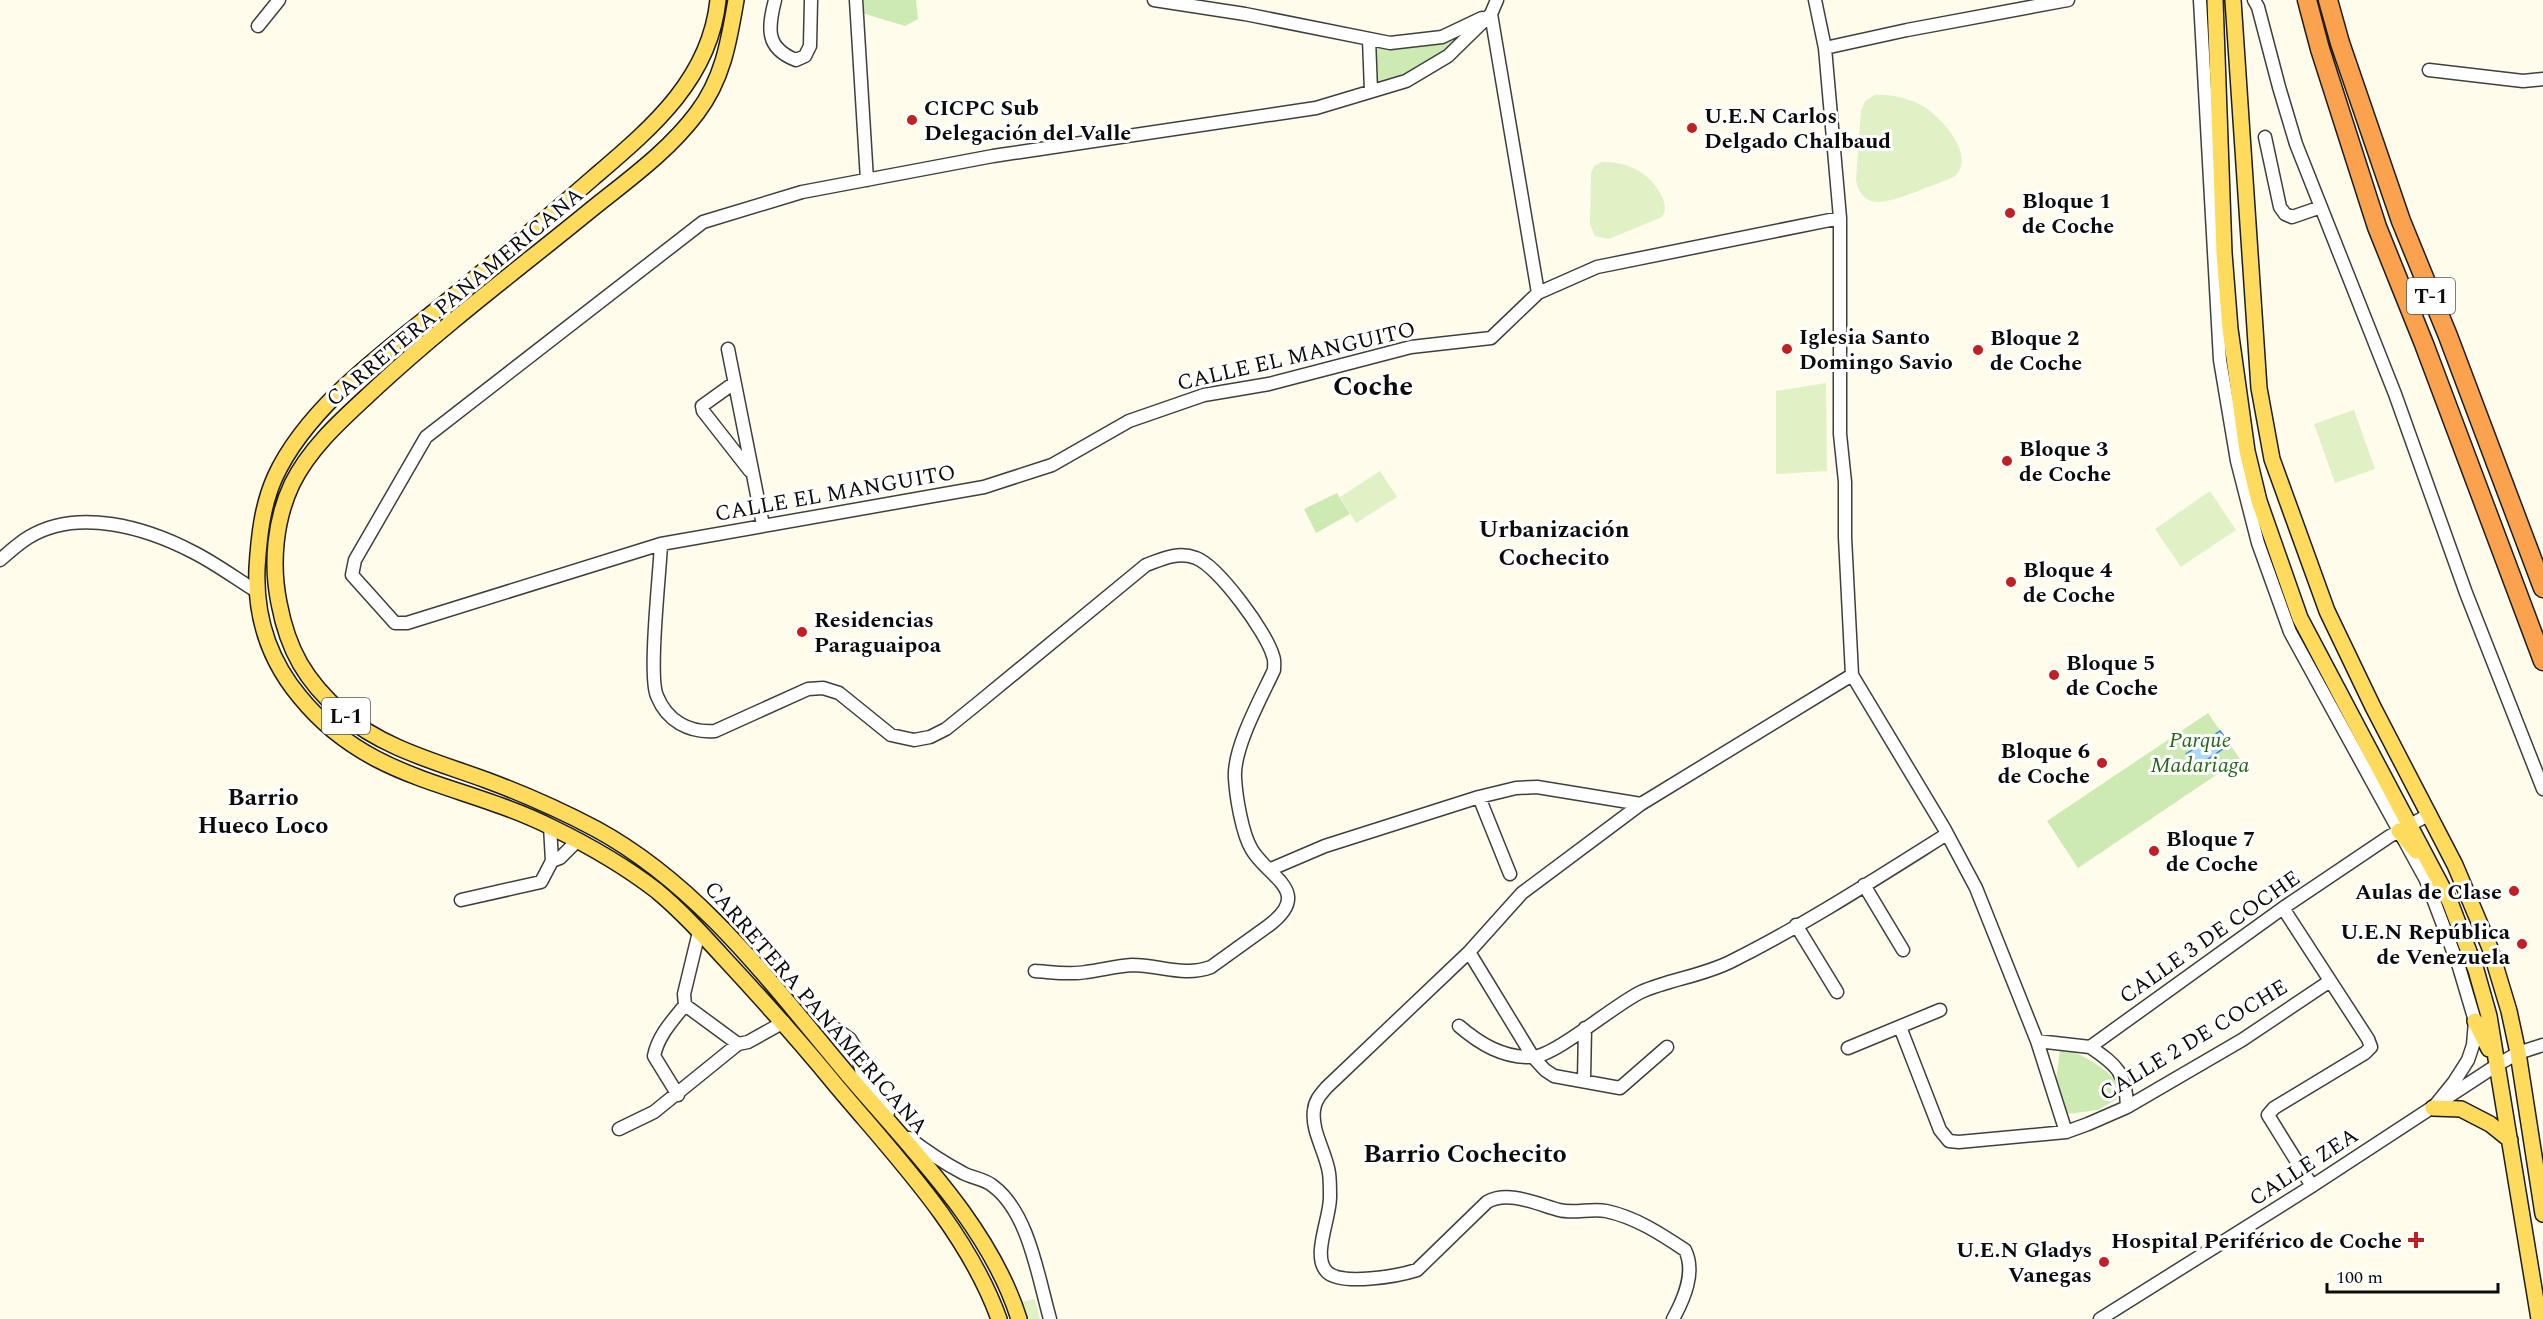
<svg xmlns="http://www.w3.org/2000/svg" width="2543" height="1319" font-family="Spectral,serif">
<style>
.green{fill:#ceeab3}
.pitch{fill:#e1f1c6}
.water{fill:#addaf8;stroke:#328dd2;stroke-width:1.5}
.lines{fill:none;stroke-linecap:round;stroke-linejoin:round}
.minor-casing{stroke:#3f3f3f;stroke-width:15}
.major-casing{stroke:#1d1d1d;stroke-width:18}
.highway-casing{stroke:#1d1d1d;stroke-width:21}
.minor{stroke:#fff;stroke-width:12}
.major{stroke:#fedb5c;stroke-width:15}
.highway{stroke:#faa24e;stroke-width:18}
.poi-dot{fill:#c11f22;stroke:#fff;stroke-width:2}
.labels{text-anchor:middle;stroke-width:6;stroke-linejoin:round;paint-order:stroke}
.shield{fill:#fff;stroke:#555;stroke-width:1.5}
.shield-label{font-size:21px;font-weight:bold;fill:#0c0c0c}
.poi-label{font-size:22px;font-weight:bold;fill:#0c0c0c;stroke:#fff;text-anchor:start}
.street-label{font-size:22px;fill:#0c0c0c;stroke:#fff}
.park-label{font-size:22px;font-style:italic;fill:#28661a;stroke:#fff}
.neighbourhood-label{font-size:24px;font-weight:bold;fill:#0c0c0c;stroke:#fff}
.quarter-label{font-size:26px;font-weight:bold;fill:#0c0c0c;stroke:#fff}
.district-label{font-size:28px;font-weight:bold;fill:#0c0c0c;stroke:#fff}
</style>
<rect width="100%" height="100%" fill="#fffceb"/>
<!-- green -->
<path class="green" d="M862,0H916L918,19L905,26L862,13Z
M1485,18L1447,55L1405,79L1373,88L1371,42L1390,46Z
M1337,493L1350,514L1316,533L1304,509Z
M2208,713L2240,759L2078,868L2047,821Z
M2069,1050C2088,1058 2104,1067 2118,1083L2117,1099L2098,1110L2067,1114L2055,1087L2060,1051Z"/>
<!-- pitch -->
<path class="pitch" d="M1875,95C1889,94 1903,97 1917,103C1938,112 1979,156 1954,177C1937,183 1893,203 1877,202C1865,202 1858,192 1856,180L1861,111L1865,101Z
M1602,162C1626,161 1650,172 1661,195C1665,203 1667,209 1662,217L1609,239L1595,236L1590,224L1591,173L1594,166Z
M1826,383L1827,471L1776,474V391Z
M2354,410L2375,469L2335,483L2314,424Z
M1380,471L1397,497L1356,523L1340,497Z
M2210,491L2236,530L2181,567L2155,529Z
M1035,1299L1040,1319H1025L1021,1302Z"/>
<!-- water -->
<path class="water" d="M2220,731L2230,744L2195,768L2186,754Z"/>
<g class="lines">
<!-- minor casing -->
<g class="minor-casing">
<path id="minor" d="M775,0C768,28 765,48 796,60L805,56L810,46L811,0
M856,0L867,180
M1154,0L1245,14L1390,43L1442,37L1482,18
M1497,0L1491,14L1448,56L1406,81L1316,108L993,156L802,192L703,222L426,437L355,560L352,575L395,623H407L661,544L984,487L1052,465L1129,421L1204,395L1269,384L1411,347L1491,338L1538,293L1597,267L1840,218
M1815,0L1825,48L1840,218V434L1845,482V537L1852,675L1944,828L1976,888L2037,1041L2066,1132
M2200,0L2220,360L2237,461L2258,543L2290,632L2426,880L2459,967L2475,1021L2473,1045L2468,1060L2454,1082L2433,1108
M2254,0L2258,7L2279,87L2296,144L2395,394L2466,593L2543,789
M1491,14L1538,293
M258,26L279,0
M1369,39L1371,91
M1825,48L1907,30L2068,0
M2429,70L2523,81L2543,79
M2265,137L2280,207L2285,214L2292,217L2321,207
M728,349L763,525
M734,383L702,406L703,411L750,471
M661,544C660,571 648,676 657,696C667,721 689,733 715,731L808,689L823,688L839,693L891,735L914,740L930,737L946,729L977,704L1146,565C1162,559 1178,551 1196,558C1218,566 1267,633 1273,656C1275,660 1274,665 1274,670C1261,698 1233,748 1235,778C1236,796 1242,834 1252,850C1269,878 1314,892 1268,926L1211,967C1184,977 1160,965 1132,965C1116,966 1102,970 1086,972C1070,975 1051,972 1035,971
M0,560C9,552 19,543 29,537C78,507 147,528 193,552C215,563 235,578 256,591
M1479,797L1510,874
M552,861L560,858L577,841
M1271,869L1325,846L1479,797L1516,788L1537,787L1641,804
M1864,885L1903,950
M461,900L541,882L552,861L550,826
M2283,908L2368,1039L2371,1047L2365,1053L2274,1108L2268,1115L2312,1186
M1796,925L1837,992
M699,932L684,994L685,1005L738,1044
M1469,952L1533,1057L1545,1070L1554,1076L1620,1088L1667,1047
M829,1024L850,1039L856,1049L862,1073L888,1113
M1459,1026C1480,1044 1503,1058 1532,1057C1556,1056 1615,1004 1641,992C1670,979 1703,976 1732,961C1806,924 1877,878 1947,834
M1900,1027L1940,1130L1949,1141L1959,1142L2066,1132L2088,1124L2127,1107L2242,1040L2330,981
M2037,1041L2090,1047L2283,908L2390,836L2430,814
M2090,1047C2117,1065 2126,1073 2127,1107
M1848,1048L1940,1010
M1584,1080L1585,1028
M678,1095L654,1056C658,1036 672,1021 685,1005
M619,1129L654,1112L738,1044L748,1042L784,1022
M909,1138C926,1151 944,1163 963,1173C972,1178 985,1179 993,1186C1029,1213 1038,1277 1050,1319
M1673,1319C1684,1299 1696,1272 1685,1250C1661,1234 1635,1217 1606,1211C1591,1208 1574,1214 1559,1210C1537,1204 1508,1190 1487,1202L1417,1270C1398,1276 1342,1286 1327,1272C1311,1256 1331,1217 1330,1196C1330,1189 1330,1180 1329,1173C1326,1152 1311,1131 1314,1110C1315,1100 1321,1094 1327,1087L1469,952L1522,893L1641,804L1852,675
M2100,1319L2312,1186L2497,1065L2518,1053L2543,1045"/>
</g>
<!-- major casing -->
<g class="major-casing">
<path id="major" d="M718,0C710,80 650,129 593,178C546,219 498,259 450,299C390,348 308,405 275,477C262,506 259,537 257,568C255,616 269,660 300,697C370,783 462,782 553,828C588,845 626,867 657,891C681,911 702,934 723,957C761,998 798,1039 834,1083C895,1156 966,1228 999,1319
M736,0C729,41 723,79 697,113C667,153 625,182 587,213C517,270 444,325 378,386C347,415 311,445 292,484C275,520 271,564 279,603C288,651 306,681 342,713C382,748 437,762 486,780C524,794 560,810 596,829C701,886 773,986 849,1076C910,1148 990,1226 1019,1319
M2215,0L2224,253L2230,329L2247,451L2259,501L2300,618L2450,902L2476,970L2489,1016L2539,1319
M2233,0L2259,388L2272,459L2327,611L2373,707L2455,865L2490,948L2509,1011L2518,1053L2543,1214
M2399,831L2416,851
M2475,1021L2489,1049
M2433,1108L2461,1109L2490,1124L2510,1140"/>
</g>
<!-- highway casing -->
<g class="highway-casing">
<path id="highway" d="M2307,0L2320,49L2377,227L2424,344L2543,661
M2328,0L2340,43L2401,221L2448,336L2543,588"/>
</g>
<!-- minor -->
<use href="#minor" class="minor"/>
<!-- major -->
<use href="#major" class="major"/>
<!-- highway -->
<use href="#highway" class="highway"/>
</g>
<!-- markers -->
<g class="poi-dot">
<circle cx="912" cy="120" r="6"/>
<circle cx="1692" cy="128" r="6"/>
<circle cx="2010" cy="213" r="6"/>
<circle cx="1787" cy="349" r="6"/>
<circle cx="1978" cy="350" r="6"/>
<circle cx="2007" cy="461" r="6"/>
<circle cx="2011" cy="582" r="6"/>
<circle cx="802" cy="632" r="6"/>
<circle cx="2054" cy="675" r="6"/>
<circle cx="2102" cy="763" r="6"/>
<circle cx="2154" cy="851" r="6"/>
<circle cx="2514" cy="891" r="6"/>
<circle cx="2522" cy="944" r="6"/>
<path d="M2413 1231h6v6h6v6h-6v6h-6v-6h-6v-6h6z"/>
<circle cx="2104" cy="1262" r="6"/>
</g>
<g class="labels">
<!-- shield labels -->
<g class="shield">
<rect x="2407" y="278" width="48" height="36" rx="4.5"/>
<rect x="322" y="698" width="48" height="36" rx="4.5"/>
</g>
<g class="shield-label">
<text x="2431" y="303">T-1</text>
<text x="346" y="723">L-1</text>
</g>
<!-- poi labels -->
<g class="poi-label">
<text x="924" y="115">CICPC Sub<tspan x="924" dy="25">Delegación del Valle</tspan></text>
<text x="1704" y="123">U.E.N Carlos<tspan x="1704" dy="25">Delgado Chalbaud</tspan></text>
<text x="2022" y="208">Bloque 1<tspan x="2022" dy="25">de Coche</tspan></text>
<text x="1799" y="344">Iglesia Santo<tspan x="1799" dy="25">Domingo Savio</tspan></text>
<text x="1990" y="345">Bloque 2<tspan x="1990" dy="25">de Coche</tspan></text>
<text x="2019" y="456">Bloque 3<tspan x="2019" dy="25">de Coche</tspan></text>
<text x="2023" y="577">Bloque 4<tspan x="2023" dy="25">de Coche</tspan></text>
<text x="814" y="627">Residencias<tspan x="814" dy="25">Paraguaipoa</tspan></text>
<text x="2066" y="670">Bloque 5<tspan x="2066" dy="25">de Coche</tspan></text>
<text x="2090" y="758" text-anchor="end">Bloque 6<tspan x="2090" dy="25">de Coche</tspan></text>
<text x="2166" y="846">Bloque 7<tspan x="2166" dy="25">de Coche</tspan></text>
<text x="2502" y="899" text-anchor="end">Aulas de Clase</text>
<text x="2510" y="939" text-anchor="end">U.E.N República<tspan x="2510" dy="25">de Venezuela</tspan></text>
<text x="2402" y="1248" text-anchor="end">Hospital Periférico de Coche</text>
<text x="2092" y="1257" text-anchor="end">U.E.N Gladys<tspan x="2092" dy="25">Vanegas</tspan></text>
</g>
<!-- street labels -->
<g class="street-label">
<text transform="translate(454 296) rotate(-40)" y="8">CARRETERA PANAMERICANA</text>
<text transform="translate(1296 355) rotate(-13)" y="8">CALLE EL MANGUITO</text>
<text transform="translate(835 492) rotate(-10)" y="8">CALLE EL MANGUITO</text>
<text transform="translate(2209 936) rotate(-35)" y="8">CALLE 3 DE COCHE</text>
<text transform="translate(817 1007) rotate(49)" y="8">CARRETERA PANAMERICANA</text>
<text transform="translate(2193 1039) rotate(-31)" y="8">CALLE 2 DE COCHE</text>
<text transform="translate(2303 1166) rotate(-33)" y="8">CALLE ZEA</text>
</g>
<!-- park labels -->
<g class="park-label">
<text x="2200" y="747">Parque<tspan x="2200" dy="25">Madariaga</tspan></text>
</g>
<!-- neighbourhood labels -->
<g class="neighbourhood-label">
<text x="1554" y="537">Urbanización<tspan x="1554" dy="28">Cochecito</tspan></text>
<text x="263" y="805">Barrio<tspan x="263" dy="28">Hueco Loco</tspan></text>
</g>
<!-- quarter labels -->
<g class="quarter-label">
<text x="1465" y="1162">Barrio Cochecito</text>
</g>
<!-- district labels -->
<g class="district-label">
<text x="1373" y="395">Coche</text>
</g>
</g>
<!-- scale -->
<path d="M2327 1283v9h171v-9" fill="none" stroke="#0c0c0c" stroke-width="3"/>
<text x="2336" y="1283" font-size="18" fill="#0c0c0c" stroke="#ffffff" stroke-width="4.5" paint-order="stroke">100 m</text>
</svg>
